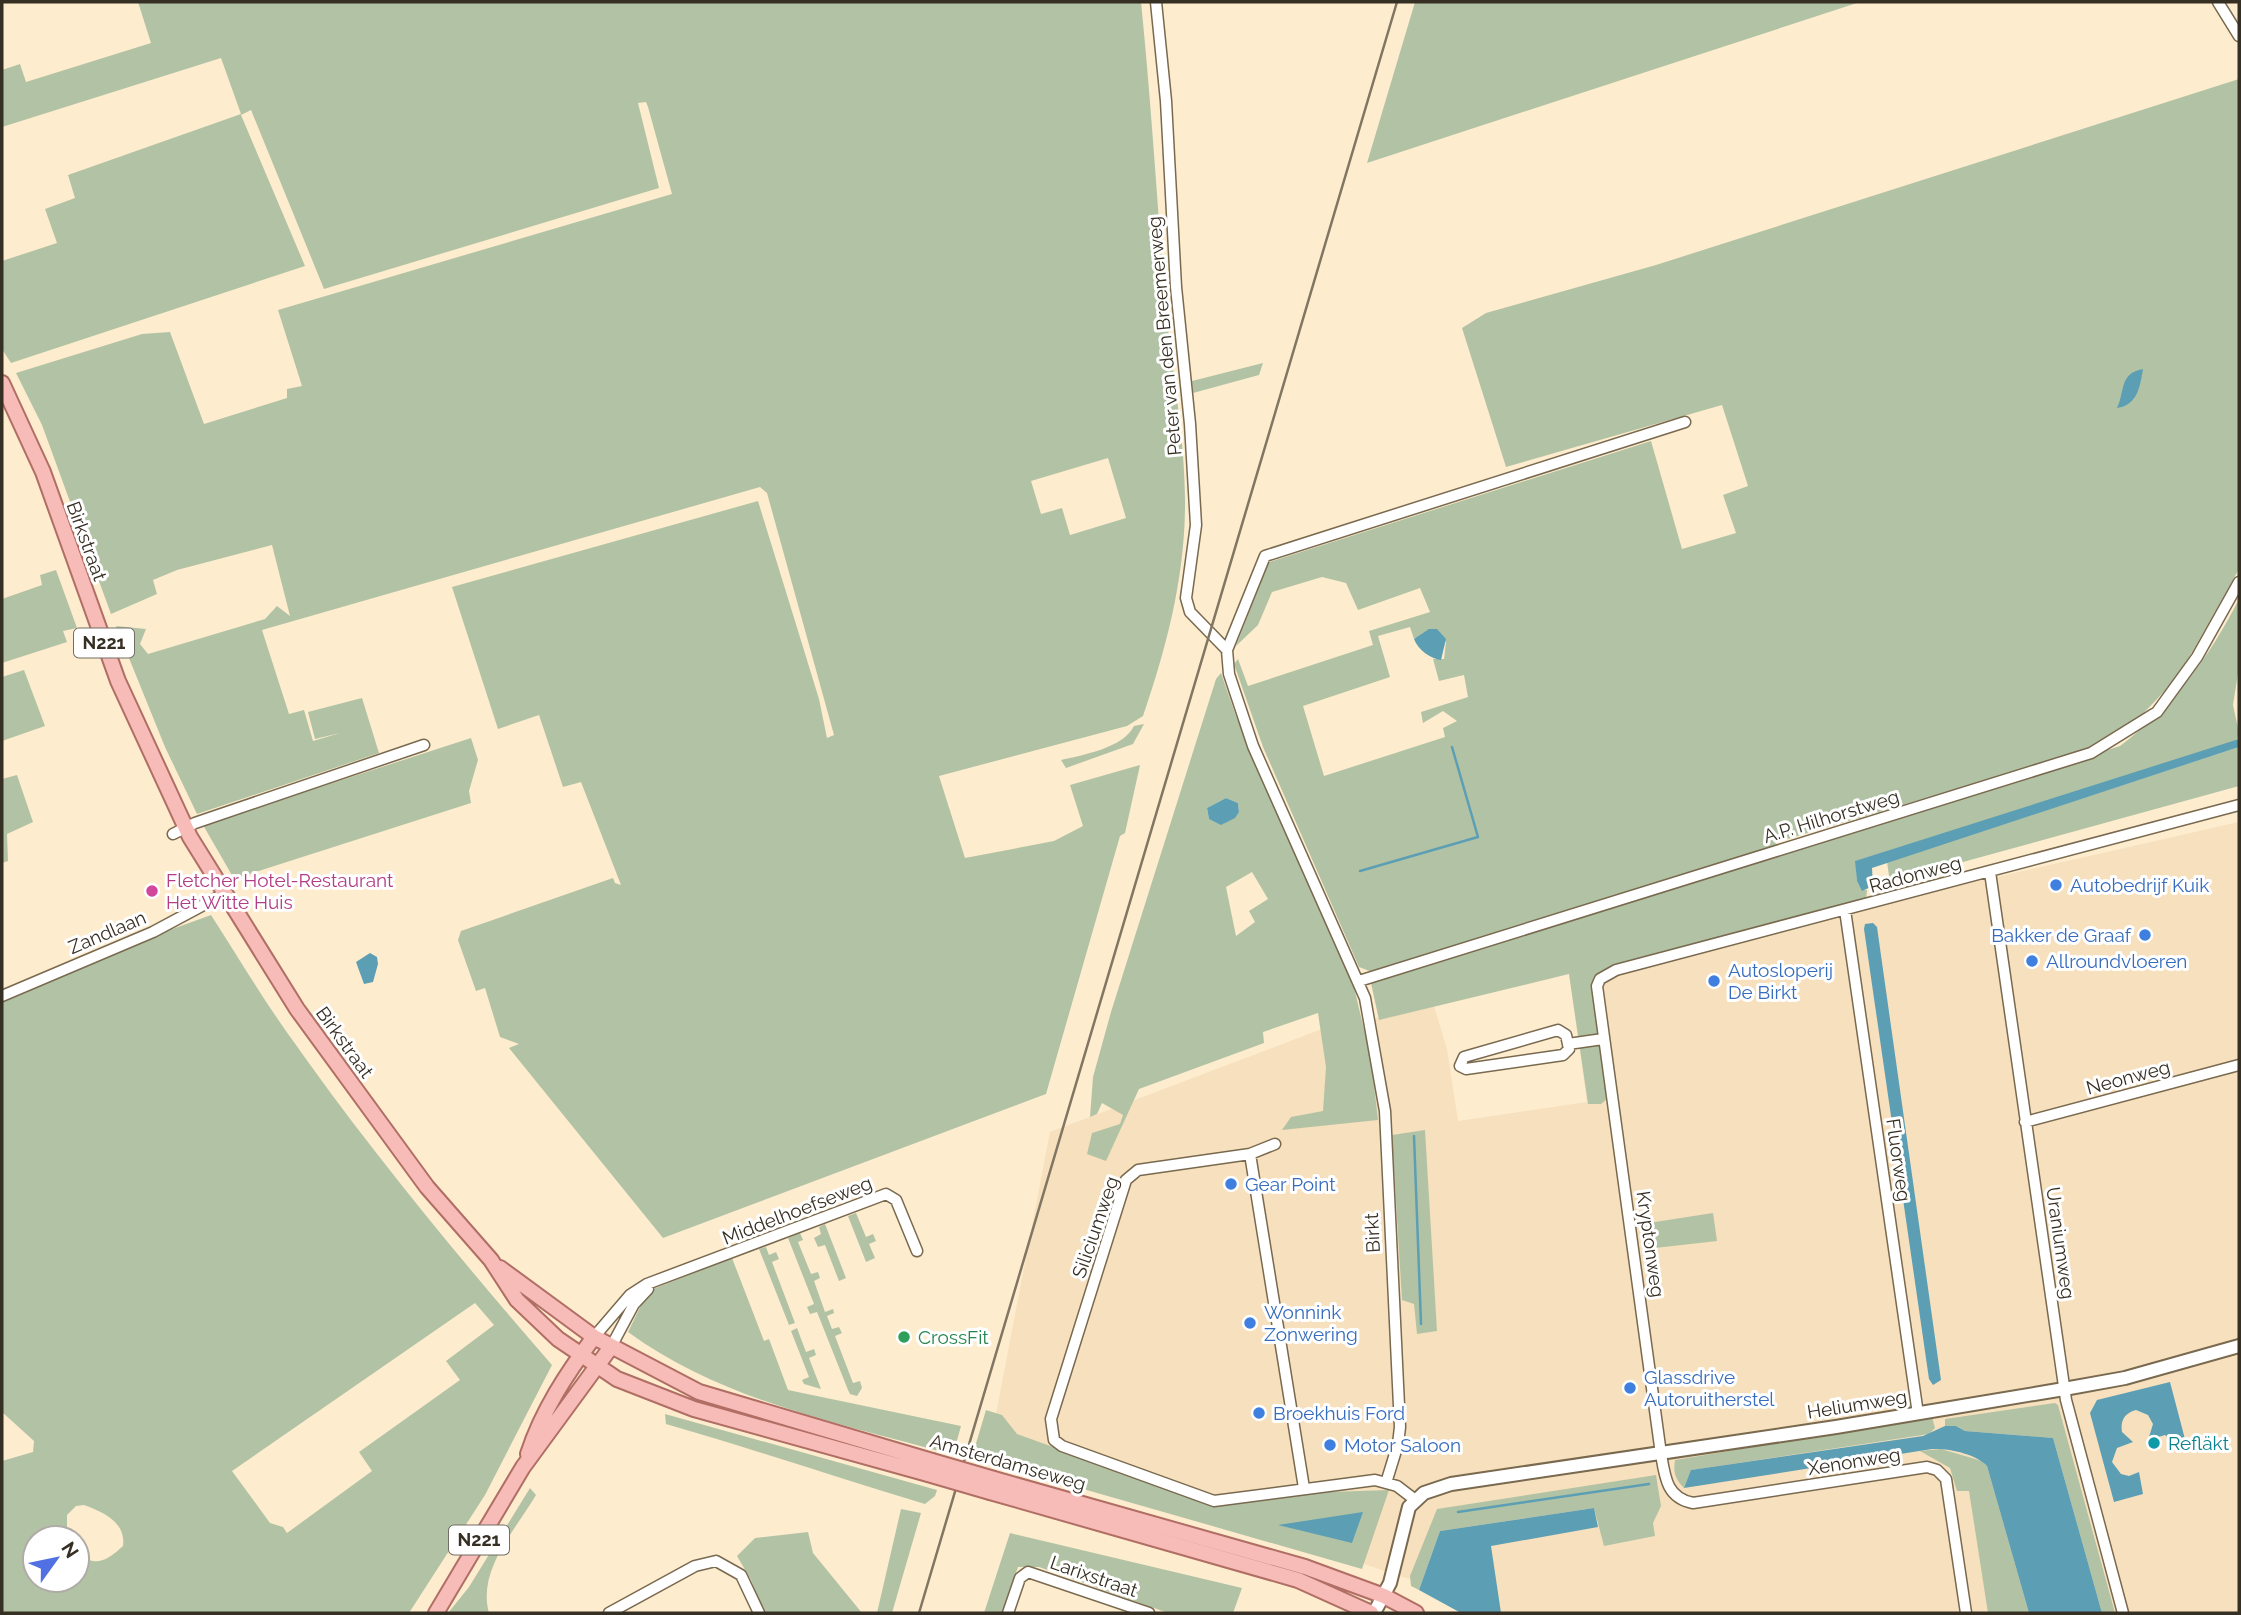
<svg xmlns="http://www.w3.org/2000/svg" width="2241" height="1615" font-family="Raleway,sans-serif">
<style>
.built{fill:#f7e0bd}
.green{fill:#b2c3a5;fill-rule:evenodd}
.water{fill:#5c9eb4}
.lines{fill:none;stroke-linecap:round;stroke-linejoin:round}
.stream{stroke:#5c9eb4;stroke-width:2.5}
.minor-casing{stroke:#79694f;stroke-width:13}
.tertiary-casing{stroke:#79694f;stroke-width:16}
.primary-casing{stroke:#b06e65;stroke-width:18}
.minor{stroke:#fff;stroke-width:10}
.tertiary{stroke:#fff;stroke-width:12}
.primary{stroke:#f7bcb8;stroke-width:14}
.rail{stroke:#817663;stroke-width:2.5}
.primary-bridge-casing{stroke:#b06e65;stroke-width:18;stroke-linecap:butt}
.primary-bridge{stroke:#f7bcb8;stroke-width:14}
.shop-dot{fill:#3f7fe0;stroke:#fff;stroke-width:2.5}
.hotel-dot{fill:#d1479c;stroke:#fff;stroke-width:2.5}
.leisure-dot{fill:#2e9e5b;stroke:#fff;stroke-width:2.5}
.culture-dot{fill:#0f9aa8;stroke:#fff;stroke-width:2.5}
.labels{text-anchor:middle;stroke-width:6;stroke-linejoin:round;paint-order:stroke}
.shield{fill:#fff;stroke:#726d65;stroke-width:2}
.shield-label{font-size:18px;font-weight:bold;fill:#362f23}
.street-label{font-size:19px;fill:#362f23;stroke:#fff}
.hotel-label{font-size:19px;fill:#b23c85;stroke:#fff;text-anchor:start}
.shop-label{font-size:19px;fill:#366cbe;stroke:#fff;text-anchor:start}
.leisure-label{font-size:19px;fill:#27864d;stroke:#fff;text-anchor:start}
.culture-label{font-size:19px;fill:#0d838f;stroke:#fff;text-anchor:start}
</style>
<rect width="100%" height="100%" fill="#feecce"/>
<!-- built -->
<path class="built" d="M2239,822V1613H1466L1412,1580L1361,1563L1378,1490L1242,1514L991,1440L1050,1132L1322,1029L1434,1006L1447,1049L1458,1121L1587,1102L1569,974Z"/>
<!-- green -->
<path class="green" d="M138,2H1141C1151,101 1157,199 1165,298C1171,368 1186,439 1185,509C1184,581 1166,649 1143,716L1127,726L939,776L965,858L1054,841L1083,826L1070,785L1140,765L1125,833L1120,836L1046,1094L663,1238L509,1048L519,1044L500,1037L485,988L476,991L458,940L461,931L613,878L615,883L621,885L581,782L563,787L539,715L498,729L452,587L758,501L819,699L827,738L834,735L767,493L760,487L262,630L289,714L304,710L313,741L340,733L315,739L308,712L362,698L379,753L197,814L165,747L116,626L146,629L140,644L148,654L265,619L277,606L290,616L272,545L177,570L153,580L157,594L111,614L42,425L16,373L142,334L170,332L204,424L287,398V389L302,386L278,310L672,194L648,107L646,102L638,103L659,188L324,289L251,110L241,115L305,266L11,363L2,349V261L57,243L45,209L75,198L68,175L241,114L221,58L2,127V70L20,64L26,82L151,43ZM1108,458L1126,518L1070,535L1062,508L1041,514L1031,481Z
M1415,2H1860L1367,163Z
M2239,79V569L2178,677L2137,720L2081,752L1777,842L1772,849L1372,972L1359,967L1263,747L1234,664L1238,659L1248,686L1373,645L1369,631L1430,612L1420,588L1358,610L1346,583L1322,577L1272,592L1258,625L1236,646L1269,562L1651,441L1682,549L1736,533L1723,495L1748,486L1722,405L1506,467L1462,328L1486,313L1656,265ZM1410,627L1414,639L1434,629L1446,642L1444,659H1433L1439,681L1464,675L1468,697L1421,712L1423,723L1443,711L1457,721L1443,728L1445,737L1324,776L1303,706L1390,677L1378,636Z
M1263,363L1259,375L1193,393L1192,381Z
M56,570L77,628L63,631L67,642L2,663V599L42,585L40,575Z
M2239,599V667L2233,705L2239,733L2236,742L1856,861L1857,881L1862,890H1867L1866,900L1606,969L1593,979L1592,989L1607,1099L1601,1104H1588L1569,974L1379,1020L1371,983L1375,980L2120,746C2173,706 2209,658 2239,599Z
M24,670L45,726L2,741V677Z
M1221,673L1236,716L1353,983L1371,1059L1378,1120L1282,1130L1291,1117L1323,1111L1326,1067L1318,1013L1263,1032L1264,1043L1139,1089L1106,1161L1087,1154L1092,1133L1120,1124L1123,1115L1102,1103L1097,1114L1090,1117L1093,1077L1111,1012L1216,679ZM1226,798L1238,803L1239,812L1223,824L1209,819L1207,808ZM1252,872L1268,899L1249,911L1255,922L1236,936L1226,887Z
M1144,724L1133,744L1066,768L1061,760C1083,755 1123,748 1134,726Z
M471,738L478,760L469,791L471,803L237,878L233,877L203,825Z
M2239,747V786L1890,882L1887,862Z
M17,775L33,822L7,834L8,861L2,863V779Z
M211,915C236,954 260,994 286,1031C368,1148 459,1258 552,1365L485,1495L409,1613H2V1461L33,1452L34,1441L2,1412V991ZM475,1303L494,1325L446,1361L460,1380L359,1452L372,1471L287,1533L283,1527L270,1523L232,1471ZM84,1505C103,1512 126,1522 123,1546C108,1560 95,1569 77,1552V1580H35V1538H67V1515L76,1506Z
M1425,1130L1437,1331L1417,1334L1414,1304L1402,1300L1392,1135Z
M856,1213L866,1237L873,1234L876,1241L869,1244L875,1258L866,1262L848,1216Z
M1713,1213L1717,1241L1646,1249L1642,1224Z
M825,1224L846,1278L839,1281L825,1245L818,1247L814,1238L821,1234L819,1227Z
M800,1233L803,1240L798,1242L811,1274L818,1272L820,1278L814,1281L825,1312L833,1309L834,1313L827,1316L832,1329L839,1327L842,1333L835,1336L853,1383L860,1381L862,1388L857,1396L850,1394L848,1390L817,1312L810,1314L807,1307L814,1304L788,1238Z
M766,1247L769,1255L776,1252L779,1259L772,1262L795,1323L789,1325L759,1249Z
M732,1258L764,1341L769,1339L788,1390L961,1426L953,1455C843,1424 722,1401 628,1332L648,1291Z
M797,1328L806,1352L814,1349L816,1355L809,1358L821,1389L804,1384L802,1380L809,1377L791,1331Z
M2055,1403L2058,1405L2115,1613H2102L2053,1438L1965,1431L1956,1426H1945V1419Z
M986,1410L1002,1415L1017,1434L1214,1505L1329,1492L1389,1490L1362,1569L972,1457Z
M665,1414L937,1490L935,1496L925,1504C838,1478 753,1449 666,1424Z
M1932,1417L1935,1428L1929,1434L1692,1470L1684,1488C1675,1479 1673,1472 1675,1460Z
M1941,1449L1982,1461L1987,1466L2029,1613H1988L1969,1491H1957L1950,1468L1920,1451Z
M1656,1475L1661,1506L1653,1523L1655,1536L1604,1546L1594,1508L1440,1531L1419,1590L1411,1586L1410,1576L1437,1509Z
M530,1488L536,1495C515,1531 477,1570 489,1613H448L469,1587Z
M901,1509L921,1513L892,1613H877Z
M808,1532L813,1553L862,1613H763L751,1580L737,1556L755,1538Z
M1010,1533L1242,1588L1233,1613H1168L1039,1567H1018L1002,1613H984Z"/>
<!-- water -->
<path class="water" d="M2143,369C2140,386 2138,405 2117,408C2125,392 2119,373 2143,369Z
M1429,629H1437L1446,639L1441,660C1431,659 1418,650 1414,639Z
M2239,739V747L1872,868L1873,886L1862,891L1857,881L1855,861Z
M1226,798L1238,803L1239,812L1235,818L1221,825L1209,819L1207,808Z
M1873,923L1877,927L1941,1380L1933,1385L1929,1379L1864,929L1865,924Z
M370,953L377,957L378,964L373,982L364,984L356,962Z
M2170,1382L2186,1443L2178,1446L2165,1435L2152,1439L2149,1437L2153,1424L2148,1415L2136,1410C2125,1413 2120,1420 2122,1432L2133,1442L2117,1448L2112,1462L2121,1474L2129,1476L2139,1472L2143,1494L2114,1502L2090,1413L2097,1400Z
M1945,1426H1956L1965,1431L2053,1438L2102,1613H2029L1987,1466C1977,1454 1948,1448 1932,1449L1684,1488L1691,1470L1923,1436Z
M1594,1508L1598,1527L1491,1546L1501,1613H1461L1419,1590L1440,1531Z
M1363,1512L1352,1543L1278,1525Z"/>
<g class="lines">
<!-- stream -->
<path class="stream" d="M1360,871L1478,837L1452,747
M1414,1136L1421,1324
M1458,1512L1649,1484"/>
<!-- minor casing -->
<g class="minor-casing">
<path id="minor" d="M1156,2L1166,101L1176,287L1190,424L1196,525L1186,598L1190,612L1227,650L1229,674L1253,746L1365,998L1385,1111L1400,1427L1398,1444L1386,1483
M2218,2L2239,36
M1227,650L1265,556L1685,422
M173,834L195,823L424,745
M1990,872L2066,1400L2123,1613
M1845,910L1918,1414
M1359,981L2091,753L2157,712L2197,657L2239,582
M2,996L153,932L224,894
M1558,1030L1566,1035L1569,1049L1563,1055L1466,1069L1460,1066L1464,1057Z
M1568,1044L1603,1039
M2025,1122L2239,1065
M1250,1154L1275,1144
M594,1337L630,1295L647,1284L886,1194L896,1200L917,1251
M611,1347L634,1304L648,1289
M1304,1488L1250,1154L1138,1170L1126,1180L1051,1419L1054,1440L1062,1446L1214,1501L1375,1480L1397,1486L1414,1499
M609,1613L695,1566L716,1561L741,1575L759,1613
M1008,1613L1020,1578L1028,1572L1149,1613
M1966,1613L1946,1479L1937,1470L1927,1467L1693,1503C1667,1498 1665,1478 1661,1454L1597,986L1600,979L1616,970L2239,805"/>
</g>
<!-- tertiary casing -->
<g class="tertiary-casing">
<path id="tertiary" d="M1374,1613L1390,1583L1409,1507L1424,1493L1451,1484L1836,1427L2064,1389L2125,1378L2239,1346"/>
</g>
<!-- primary casing -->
<g class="primary-casing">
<path id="primary" d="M2,383L43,472L118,681L190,837L297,1009L427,1187L491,1260L517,1300L558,1339L617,1379L694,1409L928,1474
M500,1268L594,1337L699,1392L932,1461
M528,1454C542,1411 567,1373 594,1337
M994,1479L1305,1567L1384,1596L1416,1613
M990,1492L1298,1580L1371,1613
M436,1613L523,1467L611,1347"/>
</g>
<!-- minor -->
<use href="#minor" class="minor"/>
<!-- tertiary -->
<use href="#tertiary" class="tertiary"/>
<!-- primary -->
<use href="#primary" class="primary"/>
<!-- rail -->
<path class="rail" d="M919,1613L1397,2"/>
<!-- primary-bridge casing -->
<g class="primary-bridge-casing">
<path id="primary-bridge" d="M932,1461L994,1479
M928,1474L990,1492"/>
</g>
<!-- primary-bridge -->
<use href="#primary-bridge" class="primary-bridge"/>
</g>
<!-- markers -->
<g class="shop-dot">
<circle cx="2056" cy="885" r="7"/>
<circle cx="2145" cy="935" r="7"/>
<circle cx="2032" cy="961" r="7"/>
<circle cx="1714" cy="981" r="7"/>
<circle cx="1231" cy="1184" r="7"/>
<circle cx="1250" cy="1323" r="7"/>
<circle cx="1630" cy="1388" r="7"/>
<circle cx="1259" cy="1413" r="7"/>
<circle cx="1330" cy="1445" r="7"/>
</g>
<circle class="hotel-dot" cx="152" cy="891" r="7"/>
<circle class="leisure-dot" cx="904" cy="1337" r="7"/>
<circle class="culture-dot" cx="2154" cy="1443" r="7"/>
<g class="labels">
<!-- shield labels -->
<g class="shield">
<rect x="74" y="628.5" width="60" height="29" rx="5"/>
<rect x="449" y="1525.5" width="60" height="29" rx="5"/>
</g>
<g class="shield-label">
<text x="104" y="649">N221</text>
<text x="479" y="1546">N221</text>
</g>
<!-- street labels -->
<g class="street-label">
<text transform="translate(1164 336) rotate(-95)" y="7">Peter van den Breemerweg</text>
<text transform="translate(87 541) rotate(70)" y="7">Birkstraat</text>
<text transform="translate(1831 816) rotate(-17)" y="7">A.P. Hilhorstweg</text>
<text transform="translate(1915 874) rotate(-15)" y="7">Radonweg</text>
<text transform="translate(107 932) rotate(-23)" y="7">Zandlaan</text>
<text transform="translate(345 1042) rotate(54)" y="7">Birkstraat</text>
<text transform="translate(2128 1077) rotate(-15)" y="7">Neonweg</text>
<text transform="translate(1899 1160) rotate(82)" y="7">Fluorweg</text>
<text transform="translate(797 1210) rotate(-21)" y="7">Middelhoefseweg</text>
<text transform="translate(1095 1227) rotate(-71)" y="7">Siliciumweg</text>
<text transform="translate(1372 1233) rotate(-93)" y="7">Birkt</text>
<text transform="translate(2061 1243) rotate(82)" y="7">Uraniumweg</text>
<text transform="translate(1651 1244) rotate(82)" y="7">Kryptonweg</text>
<text transform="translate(1857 1404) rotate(-9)" y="7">Heliumweg</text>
<text transform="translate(1854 1461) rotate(-9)" y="7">Xenonweg</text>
<text transform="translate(1008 1462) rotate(16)" y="7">Amsterdamseweg</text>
<text transform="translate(1094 1576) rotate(19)" y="7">Larixstraat</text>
</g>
<!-- hotel labels -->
<g class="hotel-label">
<text x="166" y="887">Fletcher Hotel-Restaurant<tspan x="166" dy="22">Het Witte Huis</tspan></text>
</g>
<!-- shop labels -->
<g class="shop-label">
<text x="2070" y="892">Autobedrijf Kuik</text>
<text x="2131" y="942" text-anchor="end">Bakker de Graaf</text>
<text x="2046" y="968">Allroundvloeren</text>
<text x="1728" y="977">Autosloperij<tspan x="1728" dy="22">De Birkt</tspan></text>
<text x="1245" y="1191">Gear Point</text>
<text x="1264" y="1319">Wonnink<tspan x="1264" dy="22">Zonwering</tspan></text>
<text x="1644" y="1384">Glassdrive<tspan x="1644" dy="22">Autoruitherstel</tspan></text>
<text x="1273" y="1420">Broekhuis Ford</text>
<text x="1344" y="1452">Motor Saloon</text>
</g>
<!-- leisure labels -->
<g class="leisure-label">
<text x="918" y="1344">CrossFit</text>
</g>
<!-- culture labels -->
<g class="culture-label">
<text x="2168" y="1450">Refläkt</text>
</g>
</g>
<!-- border -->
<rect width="2241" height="1615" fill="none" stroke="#362f23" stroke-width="7"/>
<!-- north arrow -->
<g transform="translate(56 1559) rotate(57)"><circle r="33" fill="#ffffff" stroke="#afaca7" stroke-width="2"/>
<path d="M0-5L12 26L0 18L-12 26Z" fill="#5070e4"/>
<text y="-10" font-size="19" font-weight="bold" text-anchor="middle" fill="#362f23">N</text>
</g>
</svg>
